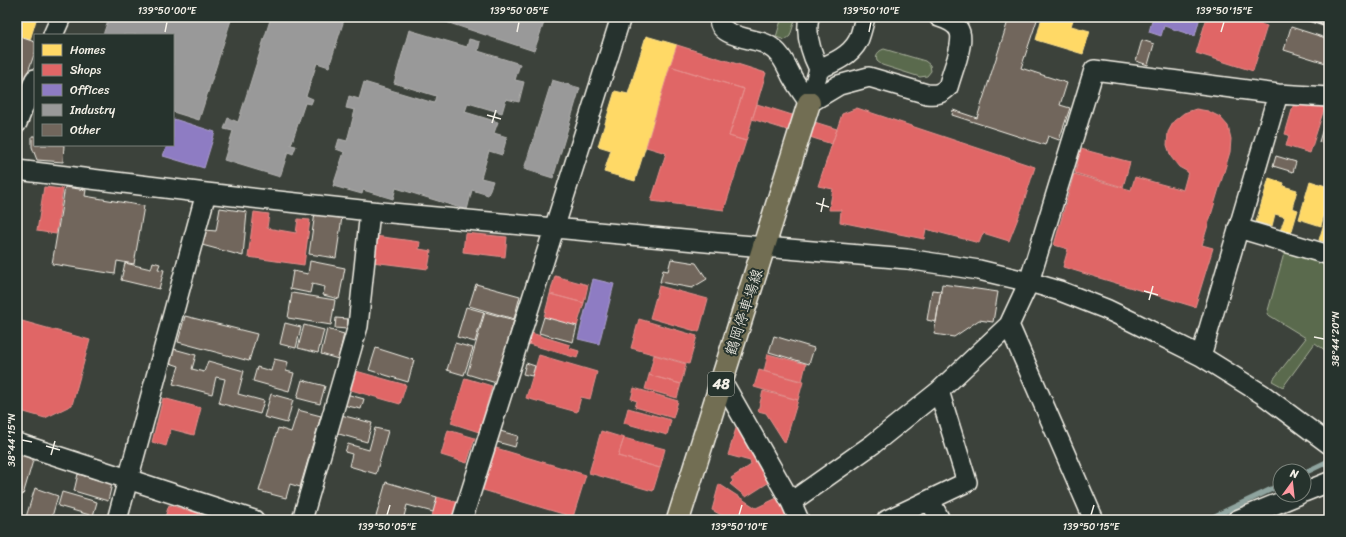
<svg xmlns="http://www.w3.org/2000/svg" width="1346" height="537" font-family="Sriracha,'Klee One',sans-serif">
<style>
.green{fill:#5a6b4d;stroke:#a7ae9a}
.homes{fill:#ffd966;stroke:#fce08d}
.shops{fill:#e06666;stroke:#e6908d}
.offices{fill:#8e7cc3;stroke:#ad9fce}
.industry{fill:#999;stroke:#b4b3b1}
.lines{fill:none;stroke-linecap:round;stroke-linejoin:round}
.stream{stroke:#8fa49f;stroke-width:5.5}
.building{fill:#71665c;stroke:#f4f1e8}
.minor-casing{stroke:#f4f1e8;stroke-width:22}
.major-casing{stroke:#f4f1e8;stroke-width:25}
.minor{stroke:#26332d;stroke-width:19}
.major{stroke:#726e52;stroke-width:22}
.rail{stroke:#f4f1e8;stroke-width:3}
.ticks{fill:none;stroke:#f4f1e8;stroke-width:1.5}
.labels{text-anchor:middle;stroke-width:4;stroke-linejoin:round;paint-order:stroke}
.shield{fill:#26332d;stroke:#b6b8b0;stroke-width:1}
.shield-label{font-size:14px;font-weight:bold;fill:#f4f1e8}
.street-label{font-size:15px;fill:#f4f1e8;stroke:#26332d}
.neatline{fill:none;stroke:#f4f1e8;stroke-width:1.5}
.ticks-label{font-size:10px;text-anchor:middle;fill:#f4f1e8}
</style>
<rect width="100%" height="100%" fill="#3c423b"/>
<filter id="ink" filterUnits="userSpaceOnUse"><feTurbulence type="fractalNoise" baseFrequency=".025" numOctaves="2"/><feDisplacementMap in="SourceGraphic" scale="8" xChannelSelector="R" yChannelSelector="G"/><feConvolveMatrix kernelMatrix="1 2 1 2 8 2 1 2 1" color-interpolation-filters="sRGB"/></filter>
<g filter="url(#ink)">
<!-- green -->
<path class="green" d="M782,17H796L790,36L785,40L776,37Z
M884,49L925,61L930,65L931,71L927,76L920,77L882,65L877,61C875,55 878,51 884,49Z
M1285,250L1329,264V353L1315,343L1283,387L1272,381L1306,338L1267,314Z"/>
<!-- homes -->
<path class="homes" d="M17,17H37L30,40L17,36Z
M1042,17H1074L1071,26L1090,31L1083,54L1036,40Z
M646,36L677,45L635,181L604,172L611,150L598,146L615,91L628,94Z
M1269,178L1284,183L1283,186L1297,190L1292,208L1298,210L1291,234L1280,231L1285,217L1275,214L1272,226L1256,222Z
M1310,181L1329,187V197L1321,226L1299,219Z
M1328,210L1329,211V243L1319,240Z"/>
<!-- shops -->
<path class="shops" d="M1207,17H1239L1267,26L1253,71L1196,53Z
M677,45L766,73L746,141L729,136L744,89L670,66Z
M670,66L744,89L729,136L746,141L724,210L651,201L666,153L646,147Z
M1309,101L1325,106L1310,153L1286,146L1289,135L1285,134L1294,103L1308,107Z
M757,104L837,129L832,144L752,119Z
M857,108L1035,167L1022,208L1009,241L983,233L979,243L926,229L924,239L840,222L841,210H829L833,189L818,186L842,114Z
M1196,109L1208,111L1220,117L1228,126L1231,139L1230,152L1202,245L1213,248L1195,307L1063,267L1068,249L1054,245L1074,174L1131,190L1135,177L1183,190L1188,172L1179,167L1171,157L1167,145L1168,132L1174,121L1184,113Z
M1081,149L1130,162L1123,187L1075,173Z
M44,187L63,189L56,234L37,231Z
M254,212L269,214L267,228L296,233L298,219L310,220L304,265L248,257Z
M465,233L507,237L505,257L463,252Z
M375,236L420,242L419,249L431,251L428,269L372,262Z
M555,276L588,285L584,303L550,294Z
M659,286L708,299L699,332L650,318Z
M550,294L584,303L577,326L544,317Z
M639,319L697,336L689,364L631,348Z
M22,321L90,340L72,405L45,418L17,410V340Z
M528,332L570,345L569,348L579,351L577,358L525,343Z
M768,354L806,364L802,381L764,371Z
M539,355L597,372L590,399L581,397L577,412L526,398Z
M654,355L686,364L681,384L649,375Z
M759,370L803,382L798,400L754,387Z
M356,371L406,385L400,404L351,390Z
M649,375L681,384L677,398L645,389Z
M465,378L492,386L479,432L451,423Z
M634,388L678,401L673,418L635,407L637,401L631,399Z
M763,391L798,400L785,443L766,413L758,411Z
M163,398L201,408L194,435L171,429L166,446L152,442Z
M628,408L671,420L667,435L624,423Z
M737,425L771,481L746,497L730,484L733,481L731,478L751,465L750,461L728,455Z
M448,430L475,438L467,463L441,455Z
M601,431L624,438L618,456L660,468L653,491L589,473Z
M624,438L665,449L660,468L618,456Z
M496,448L586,475L573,517L483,490Z
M719,484L756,508L777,498L789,518V520H730L712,510Z
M437,497L460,503L455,520H431Z
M169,505L222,520H164Z"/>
<!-- offices -->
<path class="offices" d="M1153,17H1200L1195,36L1164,26L1161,36L1149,32Z
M174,119L215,132L204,168L163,156L167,145H173V124Z
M593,279L614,284L599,344L578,339Z"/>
<!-- industry -->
<path class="industry" d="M109,17H232L199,120L173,112V35H103Z
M271,17H333L344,20L329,67L317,63L306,96L313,99L311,104L305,103L291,145L296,146L293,154L288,152L280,177L224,160L233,131L224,129L228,118L238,122Z
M431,17H546L534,51Z
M409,30L467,47L469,39L480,42L478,51L520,64L515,80L524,82L519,102L506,99L502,113L468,103L465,112L498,122L494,133L507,137L502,155L489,151L481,178L493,181L488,195L472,190L467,210L396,188L393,199L363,190L362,194L333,186L344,152L336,149L339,139L347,141L355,110L346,108L349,96L359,99L364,82L434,103L436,96L394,83Z
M552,80L580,88L553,178L524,169Z"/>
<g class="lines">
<!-- stream -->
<path class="stream" d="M1304,473L1329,461
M1207,520L1280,485"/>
</g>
<!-- building -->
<path class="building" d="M996,17H1038L1021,68L1067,83L1060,105L1070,108L1059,140L1048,136L1045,145L952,115L953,110L977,118L1008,21Z
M1291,27L1329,39V64L1284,50Z
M17,36L35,42V52L17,103Z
M1142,40L1154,44L1148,65L1136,61Z
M1329,107V145L1319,142Z
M32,136H35V145H64L63,162L37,160L32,147Z
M1276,156L1296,162L1293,172L1273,166Z
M65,187L86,190L85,196L144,206L134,264L117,261L115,274L52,264Z
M220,208L247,212L243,256L202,245L205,230L216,231Z
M315,213L342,217L336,258L309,254Z
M671,259L696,263L707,279L692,288L660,282L663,270L668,271Z
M310,261L345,268L339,299L323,295L325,287L312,284L310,293L290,289L293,271L308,274Z
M153,262L160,264L158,269L164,270L159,289L121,280L125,263L151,269Z
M476,284L520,296L514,319L469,306Z
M942,284L998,292L993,322L979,320L954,337L934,334Z
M932,290L941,291L936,322L927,320Z
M292,293L335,300L331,325L288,318Z
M466,307L484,312L475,342L457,337Z
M485,312L514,320L496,383L467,374Z
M185,316L257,334L249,361L178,342Z
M544,317L577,326L573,342L539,333Z
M336,318L348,319L347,329L335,328Z
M285,323L301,327L296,348L280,344Z
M304,325L324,330L318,353L298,348Z
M327,329L344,334L338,359L321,354Z
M774,336L814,348L809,364L769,352Z
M455,343L473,348L464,375L447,370Z
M376,348L414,360L408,382L369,370Z
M174,349L196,355L192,369L204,372L208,361L244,371L238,394L264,401L260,414L219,403L225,379L216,377L212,394L173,384L179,366L170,363Z
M274,359L288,362L286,371L294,373L289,391L253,381L257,367L271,371Z
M526,363L535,366L532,376L523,374Z
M302,380L325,386L320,404L297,398Z
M271,394L293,400L287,423L264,417Z
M346,394L364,399L361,409L343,405Z
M298,410L321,416L300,487L290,484L286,498L259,491L278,428L291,432Z
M337,414L372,423L367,442L332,432Z
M375,428L388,431L376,474L349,466L352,454L345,452L348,444L369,450Z
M500,431L518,436L515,447L497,442Z
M17,452L34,457L23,495L17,493Z
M78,474L112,484L108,501L74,491Z
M386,482L437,497L433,512L407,505L403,520H375Z
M35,488L58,496L51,520H35L26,517Z
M62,492L97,502L93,516L58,506Z
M17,498L21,499L17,512Z"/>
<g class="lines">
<!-- minor casing -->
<g class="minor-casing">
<path id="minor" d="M720,17C715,37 754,38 766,44C781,52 785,63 792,77C797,86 804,95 809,103
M809,17C805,35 811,53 819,69L809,103
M53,35L61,17
M819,69C833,63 850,56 858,41C861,34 863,25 865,17
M809,103L839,85L869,77L927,94C936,95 941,94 948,87C951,77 954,68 957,59C963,36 965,25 939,17
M17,123L35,79
M17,170L206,193L370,211L717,243L907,259L979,270L1029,282L1060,291L1106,309L1131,321L1201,356L1230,374L1262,394L1329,444
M1238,228L1329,255
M1201,356L1278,94
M722,381L791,502L799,520
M17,443L254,520
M1304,492L1329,482
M930,500L940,520
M791,502L873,444L939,391L1009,325
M117,520L206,193
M302,520L358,326L370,211
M462,520L621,17
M887,520L967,482L939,391
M1094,520L1009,325L1029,282L1094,70L1278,94L1329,97
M1237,520L1298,495"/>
</g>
<!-- major casing -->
<g class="major-casing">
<path id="major" d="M678,520L809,103"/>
</g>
<!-- minor -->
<use href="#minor" class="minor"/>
<!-- major -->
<use href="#major" class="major"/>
<!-- rail -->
<path class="rail" d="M1300,17L1329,27"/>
</g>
</g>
<!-- ticks -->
<path class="ticks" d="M165,32L167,22M517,32L519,22M869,32L871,22M1221,32L1224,22M487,115L501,119M492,123L496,110M816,203L829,207M821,212L824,198M1144,291L1158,295M1149,300L1153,286M1314,337L1324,339M22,440L32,442M46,446L60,450M51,455L55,441M387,515L390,505M739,515L742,505M1091,515L1094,505"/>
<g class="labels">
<!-- shield labels -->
<rect class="shield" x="708" y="372" width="26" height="24" rx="3"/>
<g class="shield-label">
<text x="721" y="389">48</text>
</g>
<!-- street labels -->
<g class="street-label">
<text transform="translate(744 312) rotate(-72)" y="5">鶴岡停車場線</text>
</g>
</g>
<!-- margin -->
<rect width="1346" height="537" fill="none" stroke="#26332d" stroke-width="44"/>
<!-- legend -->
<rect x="34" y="34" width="140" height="112" fill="#26332d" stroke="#787f78"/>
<rect x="42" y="44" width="20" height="12" fill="#ffd966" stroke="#787f78"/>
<text x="70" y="54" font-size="12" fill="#f4f1e8">Homes</text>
<rect x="42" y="64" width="20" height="12" fill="#e06666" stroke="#787f78"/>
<text x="70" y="74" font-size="12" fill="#f4f1e8">Shops</text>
<rect x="42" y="84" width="20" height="12" fill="#8e7cc3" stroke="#787f78"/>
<text x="70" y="94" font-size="12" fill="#f4f1e8">Offices</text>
<rect x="42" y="104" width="20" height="12" fill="#999999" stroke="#787f78"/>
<text x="70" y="114" font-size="12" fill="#f4f1e8">Industry</text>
<rect x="42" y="124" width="20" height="12" fill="#71665c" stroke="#787f78"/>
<text x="70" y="134" font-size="12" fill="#f4f1e8">Other</text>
<!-- north arrow -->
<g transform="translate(1292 483) rotate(15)"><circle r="19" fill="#26332d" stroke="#787f78"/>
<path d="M0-3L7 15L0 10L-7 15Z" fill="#ff9aa2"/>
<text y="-6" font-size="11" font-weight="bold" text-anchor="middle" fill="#f4f1e8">N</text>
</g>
<rect x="22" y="22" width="1302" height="493" class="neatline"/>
<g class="ticks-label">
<text x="167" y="14">139°50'00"E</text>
<text x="519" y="14">139°50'05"E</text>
<text x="871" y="14">139°50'10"E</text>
<text x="1224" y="14">139°50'15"E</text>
<text transform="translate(1335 339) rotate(-90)" y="4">38°44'20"N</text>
<text transform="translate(11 440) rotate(-90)" y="4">38°44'15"N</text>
<text x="387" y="530">139°50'05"E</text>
<text x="739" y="530">139°50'10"E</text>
<text x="1091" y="530">139°50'15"E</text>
</g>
</svg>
